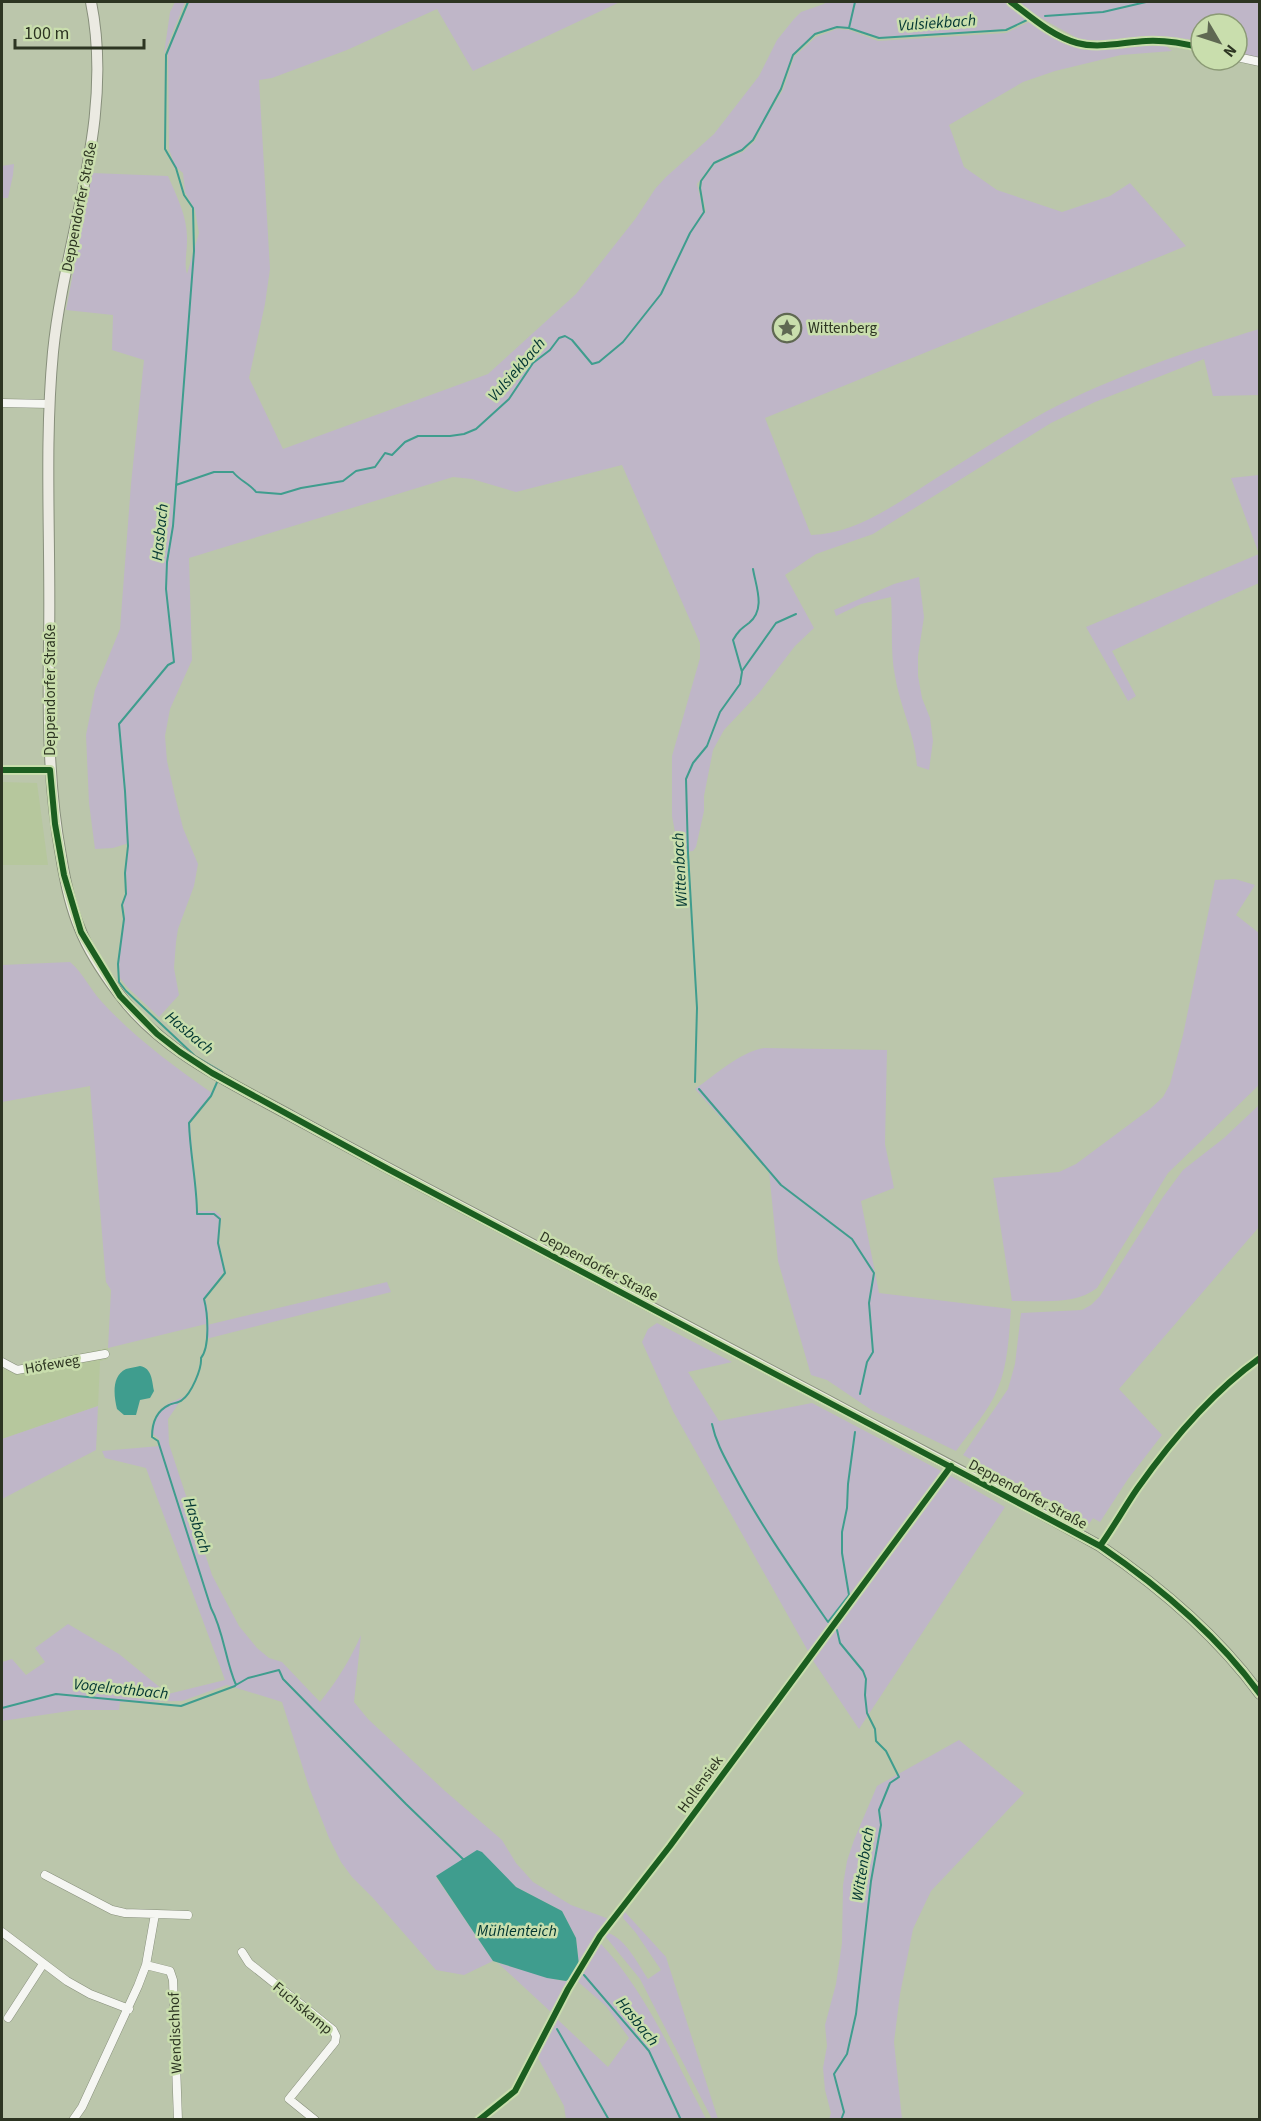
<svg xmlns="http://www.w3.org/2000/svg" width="1261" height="2121" font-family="'Source Sans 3',sans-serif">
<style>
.built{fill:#b6c79d}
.green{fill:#bfb6c8}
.water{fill:#3f9d8e}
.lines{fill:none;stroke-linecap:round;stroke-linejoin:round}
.stream{stroke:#3f9d8e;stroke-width:2}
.street-casing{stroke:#878f7b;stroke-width:9}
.secondary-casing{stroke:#878f7b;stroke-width:12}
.street{stroke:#f5f6f2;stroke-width:8}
.secondary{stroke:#ebeae2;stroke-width:10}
.cycleway-casing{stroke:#c9dead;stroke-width:10}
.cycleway{stroke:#1b5e20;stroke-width:6}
.labels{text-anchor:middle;stroke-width:5;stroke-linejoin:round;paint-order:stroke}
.street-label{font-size:15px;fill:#2d3522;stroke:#c9dead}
.poi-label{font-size:15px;fill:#2d3522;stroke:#c9dead;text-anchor:start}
.water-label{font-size:16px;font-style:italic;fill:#023632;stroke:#c9dead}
</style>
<rect width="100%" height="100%" fill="#bbc6ab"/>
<!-- built -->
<path class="built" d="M2,782L37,783L48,865H2Z
M108,1348V1359L100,1361L98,1406L2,1439V1370Z"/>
<!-- green -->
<path class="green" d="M175,2H185L164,54L170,12Z
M190,2H620L473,71L437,9L347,50L272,78L259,80L270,269L265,304L249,378L283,449L488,374L576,294L636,218L655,189L666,177L714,134L759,76L777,40L794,19L801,12L824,4L826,2H1259V58L1237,52V24H1201V42L1188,39L1148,36L1099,41L1079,39L1037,16L1005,29L878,38L849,27H836L815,33L793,55L780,89L753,140L741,150L714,162L697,184L704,214L706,211L701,189L702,181L715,164L743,152L755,141L765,120L783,90L794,57L816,37L837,29L849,30L878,41L1006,33L1031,21L1060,40L1079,48L1165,45L1172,51L1121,55L1055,71L1023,82L949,125L964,167L997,190L1062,212L1110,196L1130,183L1186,246L765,418L811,535C858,534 900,501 938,477C974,455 1010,431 1047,411C1112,377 1190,350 1259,329L1260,395L1213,396L1204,359L1095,402L1051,423L873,534L816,554L785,575L814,628L795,646L759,693L724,730L713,750L704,796V811L696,847L693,851L679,853L672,816V756L700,658V643L622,465L516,492L472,479L453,477L189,558L192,660L170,709L165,736L167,761L175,796L183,828L198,864L194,886L178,929L176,942L174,968L179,995L159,1017L127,987L120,978L119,960L125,914L123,901L127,890L126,870L129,843L113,848L95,849L89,803L86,735L95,690L120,629L131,484L144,360L112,350L113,315L66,310L92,173L168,176C177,197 188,218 187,241C187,252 184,264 187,274L199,233L195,210L185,192L183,173L175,166L169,149L168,52Z
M14,164L13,175L8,198H2V166Z
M1259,475V583L1187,615L1112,651L1136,696L1128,701L1086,627L1259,554L1231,478Z
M919,577L924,617L918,656V676L922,698L930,718L933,741L929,770L917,766C915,734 900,707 895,676C890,651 893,622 891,597L861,604L836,616L834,610L894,584Z
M1235,879L1255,885L1236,915L1259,933V1085L1168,1173L1097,1288C1074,1306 1039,1300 1012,1301L993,1178L1059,1172L1076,1164L1150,1109L1163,1097L1170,1084L1183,1035L1215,880Z
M70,962C84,974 89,988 101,1001C134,1037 172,1065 212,1093L190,1121L197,1211H215L221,1216L219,1241L225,1270L205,1297L208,1312L207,1325L387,1282L391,1292L206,1339V1324L108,1348L111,1290L106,1282L90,1086L2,1102V965Z
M764,1048L887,1050L885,1144L894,1188L861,1201L879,1293L1011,1309C1009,1334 1008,1365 998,1388C989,1411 970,1431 956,1451L873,1411L827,1380L811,1375L778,1261L769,1171L695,1089C717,1074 738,1053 764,1048Z
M1259,1105V1227L1119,1389L1162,1435L1128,1479L1100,1522L1093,1518L1089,1524L963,1455L1008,1389L1015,1364L1021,1313L1082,1310L1091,1305L1100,1296L1163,1197L1183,1170L1224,1138Z
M657,1323L732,1362L688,1372L719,1421L812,1403L943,1472L809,1653L673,1411L642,1342L648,1329Z
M183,1397L168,1419L169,1444L212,1575L239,1626L257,1648L269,1658L282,1662L320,1702C337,1681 350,1660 361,1635L354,1702L368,1719L445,1791L502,1840L516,1863L533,1882L571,1905L609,1919L579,1965L576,1938L562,1911L516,1887L507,1879L436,1877L493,1961L464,1975L436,1970L373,1898L352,1877L341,1862L329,1838L309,1787L282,1702L227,1685L182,1701L120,1702L119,1710H76L2,1721V1662L12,1659L26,1675L45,1662L35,1648L68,1624L119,1654L168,1694L225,1680L146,1468L105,1458L102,1451L160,1446L159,1439L153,1434C153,1411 163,1405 183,1397Z
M98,1406L96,1450L2,1499V1439Z
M949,1475L1005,1507L859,1729L812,1659Z
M959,1740L1024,1793L931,1891L913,1929L900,1994L894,2042L902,2119H829L831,2113L825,2090L823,2068L827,2046L825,2025L836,1984L842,1943L843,1885L847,1861L854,1840L877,1786Z
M624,1911L666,1957L718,2119H712L640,1979L605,1936L608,1933C626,1939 638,1964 648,1979L661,1970L636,1933L623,1918Z
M601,1944C647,1993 675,2060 706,2119H566L564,2106L536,2054L556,2018L608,2067L629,2038L606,2006L576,1980L596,1945Z
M498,1963L558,1980L566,1981L571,1978L553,2014Z"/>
<!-- water -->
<path class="water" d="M140,1366C152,1368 152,1381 154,1391L150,1398L140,1400L136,1415H124L117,1409C114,1397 111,1376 126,1369C130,1368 136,1367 140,1366Z
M477,1850L482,1852L516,1887L562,1911L576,1938L579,1965L571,1978L566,1981L547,1978L493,1961L436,1876Z"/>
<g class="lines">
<!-- stream -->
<path class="stream" d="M188,2L166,55L165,149L176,168L184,195L193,208L194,251L173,526L167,562L166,589L174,662L168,665L119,724L125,791L128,846L125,873L126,894L122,905L124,919L118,964L119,982L126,991L195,1056L222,1072L221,1075
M1045,16L1103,12L1146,2
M849,28L855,2
M176,485L214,472H233C240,481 249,483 256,492L281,494L301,488L343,481L356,471L375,467L385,453L392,455L405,442L418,436H450L464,434L476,429L509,399L533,363L550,350L559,338L565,336L572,340L592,364L599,362L623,342L661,294L690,233L704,212L700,188L701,181L714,163L742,150L753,140L781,89L793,55L815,34L837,27L849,28L879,38L1006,30L1027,20
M742,671L776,623L796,614
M218,1080L211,1096L189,1123C190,1154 197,1184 197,1214H214L220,1219L218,1243L225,1273L204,1299C208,1314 210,1347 201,1358C202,1369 191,1394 182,1400C179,1403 172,1403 169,1405C156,1411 152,1424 152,1437L158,1441L211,1608C224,1632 225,1660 236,1685L248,1678L279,1670L283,1679L406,1804L465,1861
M695,1082L697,1008L688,853L686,779L693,763L707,746L720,712L740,684L742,672L733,640C738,631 741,629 749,623C766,609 756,587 753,569
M699,1089L781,1185L852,1239L874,1273L869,1303L873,1352L867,1362L860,1394
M712,1424C716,1443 725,1458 734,1475C761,1526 795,1574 828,1622L849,1595L842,1553V1532L847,1508L848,1484L855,1432
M837,1630L840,1643L863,1671L866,1679L865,1695L867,1713L875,1729L876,1741L886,1751L899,1777L890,1783L879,1810L881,1825L871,1881L856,2014L847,2054L834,2074L844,2112L841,2120
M2,1708L56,1694L181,1706L235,1686
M584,1975L649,2051L681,2120
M557,2029L609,2120"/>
<!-- street casing -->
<g class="street-casing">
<path id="street" d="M1011,2C1031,17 1052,36 1077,43C1099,49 1124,42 1146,41C1165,40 1183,43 1201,48
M1237,57L1260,62
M2,403L50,404
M2,770H50
M2,1362L17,1370L105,1354
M1100,1546C1113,1528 1124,1508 1137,1489C1171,1441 1212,1392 1260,1358
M45,1875L112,1910L125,1913L188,1915
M2,1932L67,1981L90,1994L129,2009
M242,1952L249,1963L333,2030L336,2036L335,2042L289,2099L315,2120
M146,1965L170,1971L173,1980L178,2120
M8,2018L43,1964
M73,2120L82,2107L138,1986L146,1965L155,1914
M479,2120L515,2091L568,1989L600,1936L670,1846L951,1466"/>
</g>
<!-- secondary casing -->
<g class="secondary-casing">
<path id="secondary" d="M91,2C115,121 65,234 53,352C44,447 51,546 49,642C48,714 48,785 61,856C65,881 70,906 80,929C89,952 104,974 119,994C162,1052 231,1083 293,1117C359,1153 425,1188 492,1223C603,1281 714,1340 825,1399C916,1448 1009,1495 1100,1546C1160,1587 1217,1635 1260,1694"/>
</g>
<!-- street -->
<use href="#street" class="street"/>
<!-- secondary -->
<use href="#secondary" class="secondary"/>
<!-- cycleway casing -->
<g class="cycleway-casing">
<path id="cycleway" d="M1011,2C1031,17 1052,36 1077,43C1099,49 1124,42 1146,41C1165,40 1183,43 1201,48
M2,770H50L55,824L64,875L81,932L120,996L157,1034L180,1052L212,1073L388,1169L1100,1546C1160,1587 1217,1635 1260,1694
M1100,1546C1113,1528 1124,1508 1137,1489C1171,1441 1212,1392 1260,1358
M479,2120L515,2091L568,1989L600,1936L670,1846L951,1466"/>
</g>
<!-- cycleway -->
<use href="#cycleway" class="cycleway"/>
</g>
<!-- icons -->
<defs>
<g id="sight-ring" transform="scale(1.5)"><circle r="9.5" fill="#c9dead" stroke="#5f6852" stroke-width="1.5"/><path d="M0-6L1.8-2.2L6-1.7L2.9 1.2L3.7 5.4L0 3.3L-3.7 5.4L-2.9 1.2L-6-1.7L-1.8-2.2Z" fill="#5f6852"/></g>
</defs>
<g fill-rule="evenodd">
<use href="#sight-ring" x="787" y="328"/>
</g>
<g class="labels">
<!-- street labels -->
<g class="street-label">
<text transform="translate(79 207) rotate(-79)" y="5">Deppendorfer Straße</text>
<text transform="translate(50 690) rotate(-90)" y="5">Deppendorfer Straße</text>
<text transform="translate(599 1266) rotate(28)" y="5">Deppendorfer Straße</text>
<text transform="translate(52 1364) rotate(-10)" y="5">Höfeweg</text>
<text transform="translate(1028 1494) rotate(28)" y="5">Deppendorfer Straße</text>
<text transform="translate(700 1784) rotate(-54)" y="5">Hollensiek</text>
<text transform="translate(303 2008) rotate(40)" y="5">Fuchskamp</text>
<text transform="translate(175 2033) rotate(-92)" y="5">Wendischhof</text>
</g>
<!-- poi labels -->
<g class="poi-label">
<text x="808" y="333">Wittenberg</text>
</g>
<!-- water labels -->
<g class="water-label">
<text transform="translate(937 22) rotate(-4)" y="6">Vulsiekbach</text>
<text transform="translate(516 369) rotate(-49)" y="6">Vulsiekbach</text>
<text transform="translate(159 532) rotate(-84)" y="6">Hasbach</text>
<text transform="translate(679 870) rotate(-93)" y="6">Wittenbach</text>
<text transform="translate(190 1032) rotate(40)" y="6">Hasbach</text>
<text transform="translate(198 1525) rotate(72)" y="6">Hasbach</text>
<text transform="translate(121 1688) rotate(6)" y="6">Vogelrothbach</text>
<text transform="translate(862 1864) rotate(-81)" y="6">Wittenbach</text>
<text x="517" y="1936">Mühlenteich</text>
<text transform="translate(638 2021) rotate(51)" y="6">Hasbach</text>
</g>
</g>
<!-- border -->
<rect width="1261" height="2121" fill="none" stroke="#2d3522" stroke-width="6"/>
<!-- north arrow -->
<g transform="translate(1219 42) rotate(129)"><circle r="28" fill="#c9dead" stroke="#8b9a75" stroke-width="1.5"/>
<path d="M0-4.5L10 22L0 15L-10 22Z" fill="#5f6852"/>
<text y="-9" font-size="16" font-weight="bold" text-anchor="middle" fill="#2d3522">N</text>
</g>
<!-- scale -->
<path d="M15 39v9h129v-9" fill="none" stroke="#2d3522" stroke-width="3"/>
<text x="24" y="39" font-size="18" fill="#2d3522" stroke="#c9dead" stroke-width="4.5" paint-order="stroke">100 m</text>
</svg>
